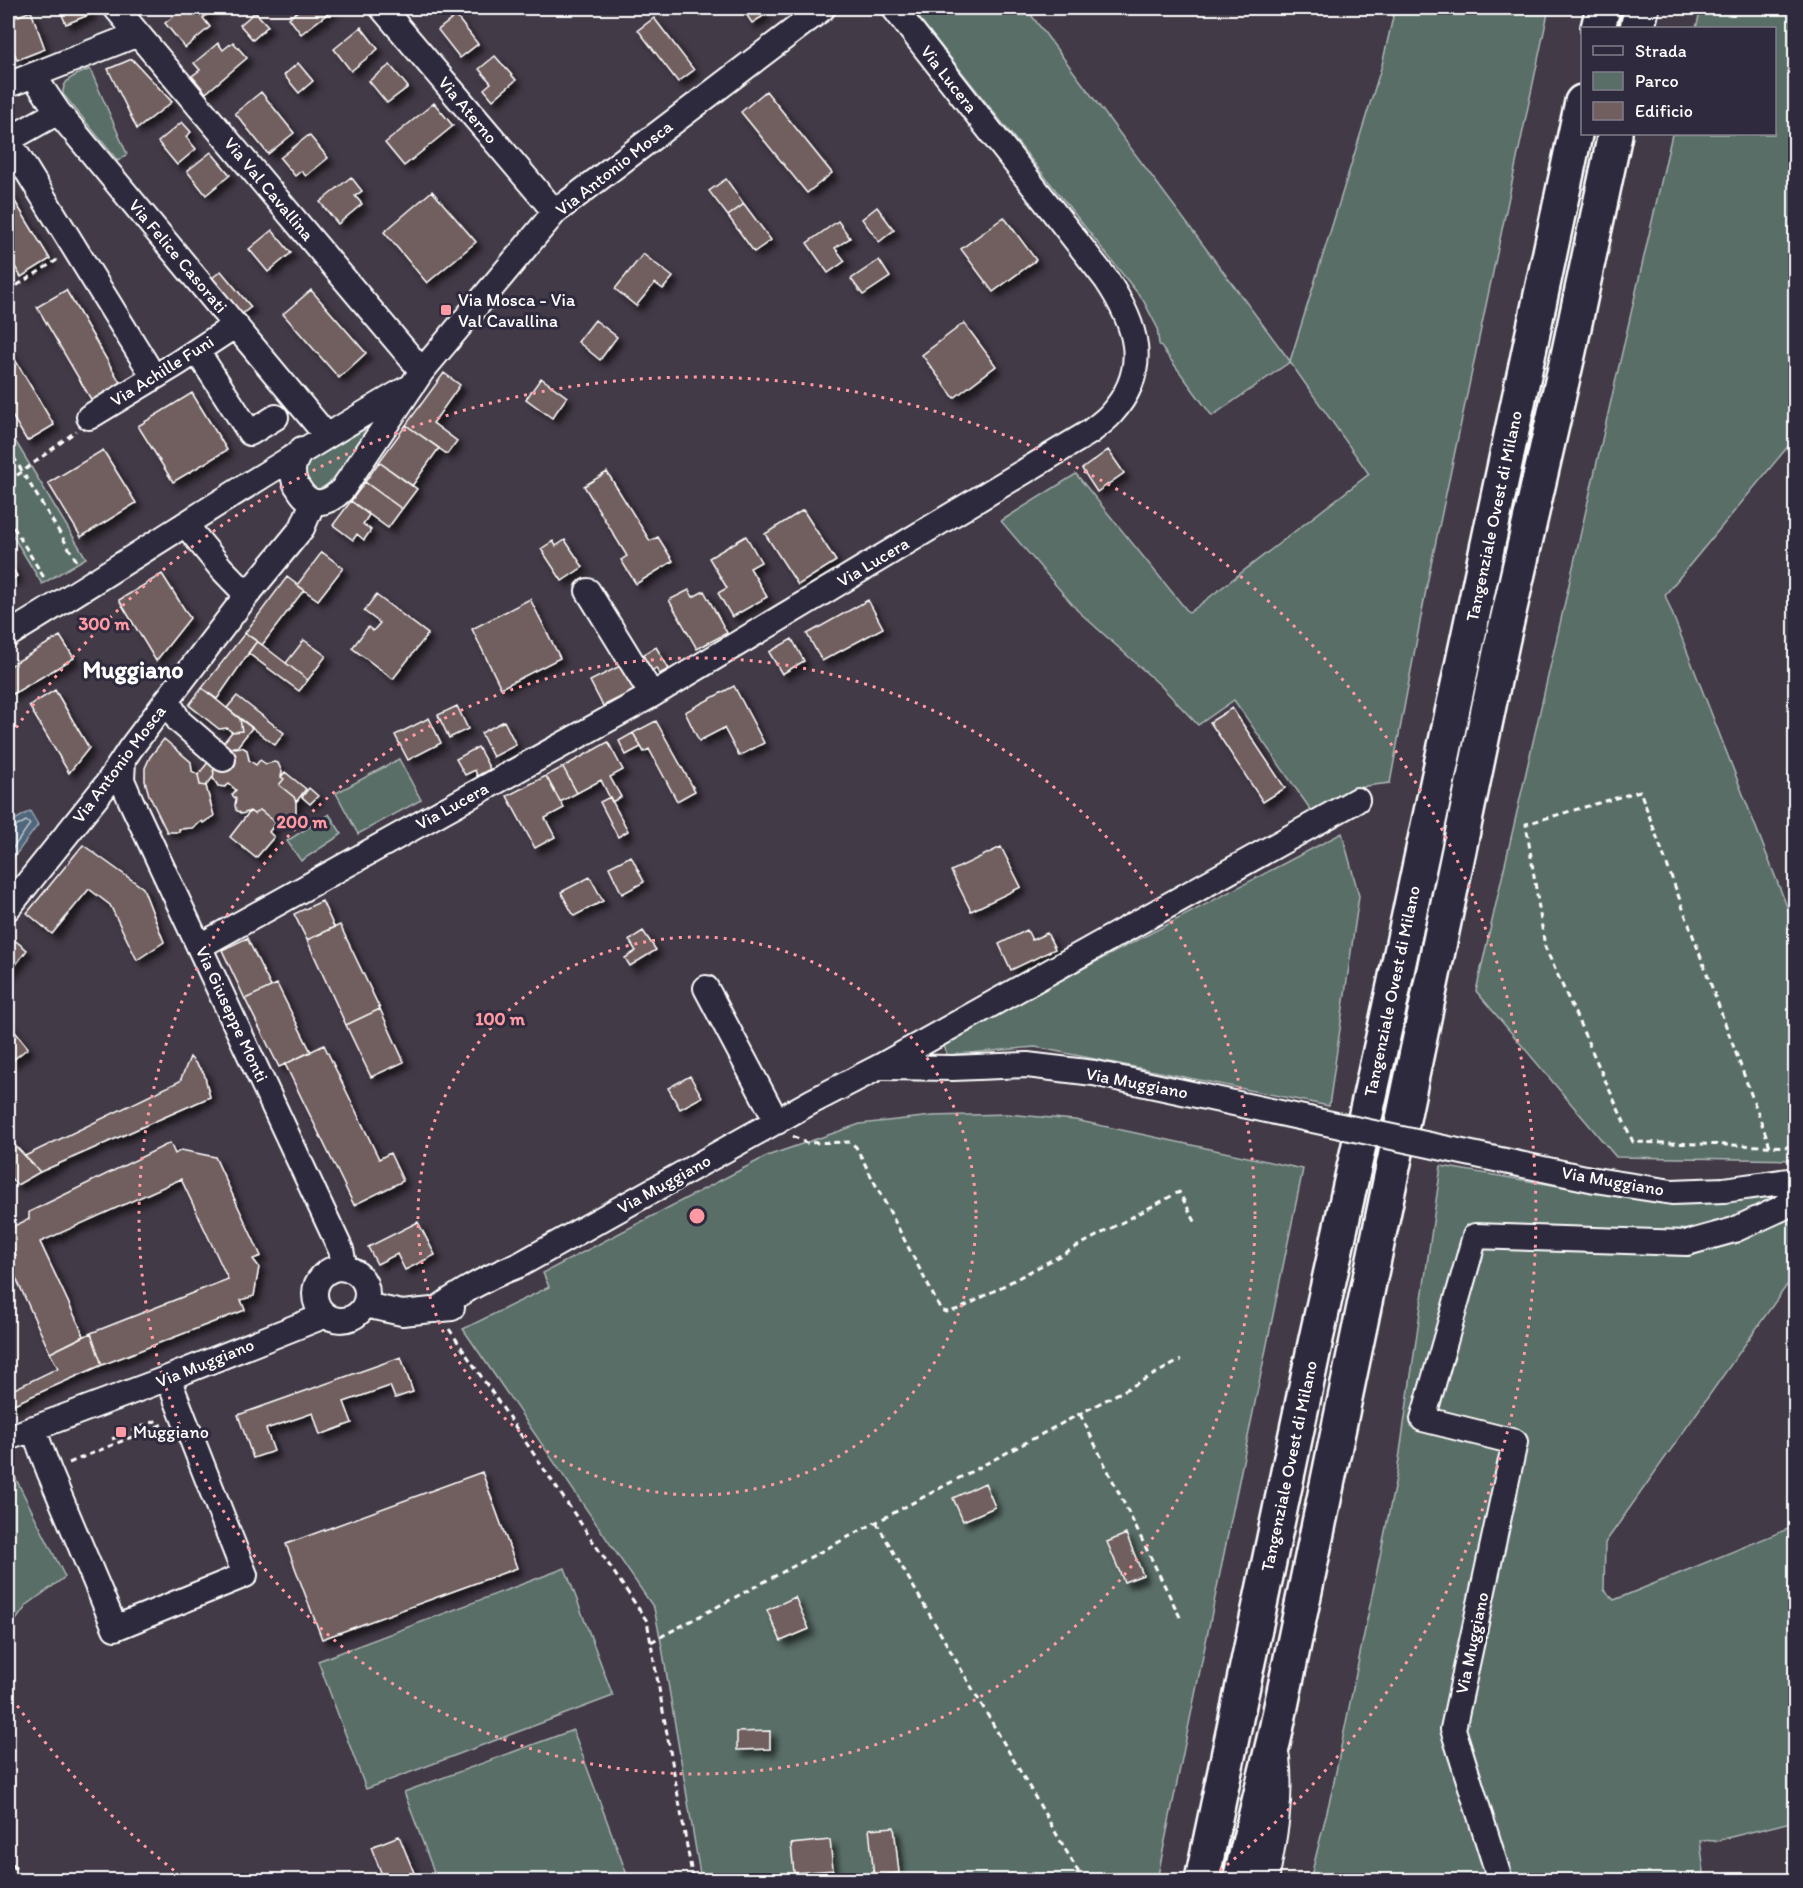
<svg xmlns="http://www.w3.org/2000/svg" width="1803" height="1888" font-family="Itim,sans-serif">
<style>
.green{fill:#5a6e68;stroke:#acb6b4;stroke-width:1.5}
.water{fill:#50667b;stroke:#96a3b0;stroke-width:1.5}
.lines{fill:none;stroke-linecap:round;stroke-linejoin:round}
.shore{stroke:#b9c2ca;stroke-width:1.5}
.building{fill:#715e5e;stroke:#fff;stroke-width:1.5;filter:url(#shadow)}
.minor-casing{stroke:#fff;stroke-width:28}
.highway-casing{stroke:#fff;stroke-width:38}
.path{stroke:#fff;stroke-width:3;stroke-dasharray:6 4.5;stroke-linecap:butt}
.minor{stroke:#2f2a3d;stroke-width:24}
.highway{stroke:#2f2a3d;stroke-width:33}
.minor-bridge-casing{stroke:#fff;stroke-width:28;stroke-linecap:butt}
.minor-bridge{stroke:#2f2a3d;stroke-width:24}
.ring{fill:none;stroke:#ff9aa2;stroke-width:3;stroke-dasharray:3 6}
.poi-dot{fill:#ff9aa2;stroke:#2f2a3d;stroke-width:2}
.labels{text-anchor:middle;stroke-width:6;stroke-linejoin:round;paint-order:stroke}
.street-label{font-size:18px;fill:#fff;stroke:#2f2a3d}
.poi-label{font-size:18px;fill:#fff;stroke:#2f2a3d;text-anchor:start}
.district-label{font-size:24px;font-weight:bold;fill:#fff;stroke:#2f2a3d}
.centre{fill:#ff9aa2;stroke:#2f2a3d;stroke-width:3}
.ring-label{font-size:18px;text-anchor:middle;font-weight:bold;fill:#ff9aa2;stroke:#2f2a3d;stroke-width:6;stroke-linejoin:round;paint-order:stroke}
</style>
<defs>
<filter id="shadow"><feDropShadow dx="5.5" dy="5.5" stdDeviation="3" flood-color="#0009"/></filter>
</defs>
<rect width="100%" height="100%" fill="#433a47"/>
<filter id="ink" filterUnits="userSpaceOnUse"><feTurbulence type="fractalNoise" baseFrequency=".0167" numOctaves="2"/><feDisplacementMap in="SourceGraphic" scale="12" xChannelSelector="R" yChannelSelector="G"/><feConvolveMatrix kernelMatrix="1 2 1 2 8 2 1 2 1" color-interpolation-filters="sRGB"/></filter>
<g filter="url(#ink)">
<!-- green -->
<path class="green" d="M911,8H1026L1290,361L1382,65L1395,8H1549L1429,574L1390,783L1366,786L1313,813L1234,700L1198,725L1160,685L1078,611L1001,521L1076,474L1189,613L1369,474L1290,362L1212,416L1159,344L1157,327L1143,300Z
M1701,8H1795V438L1665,595L1795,927V1160L1616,1157L1476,991L1672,134H1774V28H1696Z
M90,69L127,154L118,161L63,94C62,78 77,75 90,69Z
M370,426H371L372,429C364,439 356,450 348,460C335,478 311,511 303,468L306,464Z
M8,429L86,558L42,584L8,528Z
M399,759L421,800L358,834L336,793Z
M329,814L342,834L301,861L287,841Z
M1342,833L1359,896L1329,1106L1035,1047L947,1055L943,1042Z
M1007,1114L1075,1120L1303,1169L1157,1880H701L662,1647L654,1608L463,1329L549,1287L543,1273L767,1156L860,1124L932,1116Z
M1441,1166L1623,1197L1679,1202L1795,1191V1280L1787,1285L1605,1543L1604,1590L1614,1600L1795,1526V1821L1715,1841L1700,1840L1705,1880H1310L1332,1791L1397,1473Z
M14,1475L65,1577L27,1605L8,1631V1478Z
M565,1568L613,1696L366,1789L318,1661Z
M573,1730L629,1880H437L404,1792Z"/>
<!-- water -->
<path class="water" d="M30,811L38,825L8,865V824Z"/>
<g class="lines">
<!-- shore -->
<path class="shore" d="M8,829H12L26,821L30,824L8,855"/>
</g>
<!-- building -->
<path class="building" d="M59,8H88L91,14L66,24Z
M184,8H209L212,11L203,18L210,27L185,48L165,23Z
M297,8H335L301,34L289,18L299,10Z
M742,8H760L765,15L752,23Z
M31,11L45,49L17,60L8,36V20Z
M255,12L268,26L253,40L240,25Z
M456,16L478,44L460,58L438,30Z
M654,18L694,70L678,82L638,30Z
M361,27L378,49L351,71L334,49Z
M233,42L247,58L206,93L192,76L200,70L194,63L218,43L223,50Z
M495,56L516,80L493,100L484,89L491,83L479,69Z
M132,59L172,102L137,129L108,69Z
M298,63L313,81L299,93L284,75Z
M390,65L408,87L387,103L369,81Z
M766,91L832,173L807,193L741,112Z
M261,92L294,133L268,154L235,113Z
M434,103L453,126L404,166L385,143Z
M182,122L191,132L186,137L196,149L177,165L158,142Z
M309,135L328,158L306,176L301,171L295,176L280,158Z
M211,152L230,175L206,195L187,171Z
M351,177L362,191L355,196L362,204L338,224L320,202Z
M726,179L744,204L728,216L709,191Z
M8,190L50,259L21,277L8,255Z
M432,191L476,242L427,283L384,232Z
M744,204L771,240L754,252L728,216Z
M877,207L894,230L879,242L862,219Z
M1004,217L1036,260L993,292L961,249Z
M838,221L850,238L835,248L845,261L828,273L807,243Z
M272,230L291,253L268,272L249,249Z
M643,254L673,277L663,289L655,283L636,306L615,289Z
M879,260L890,277L863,295L851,279Z
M221,271L251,307L242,314L212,278Z
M66,290L121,384L92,401L37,307Z
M311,290L366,353L339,378L283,314Z
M595,320L617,337L600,360L578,342Z
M964,323L996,366L954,398L922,355Z
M8,348L54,425L27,441L8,409Z
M444,373L460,385L433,423L457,441L447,454L406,425Z
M541,378L567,397L552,418L526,399Z
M192,393L227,450L173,482L138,426Z
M406,425L439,448L412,486L379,462Z
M103,450L136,503L81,537L48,483Z
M1108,450L1124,473L1097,492L1082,469Z
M379,462L417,489L402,509L365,482Z
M607,472L650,541L658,537L673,561L636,584L621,560L627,556L584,486Z
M365,482L402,509L388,528L351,501Z
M351,501L369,515L363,524L371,530L364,540L357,534L353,540L333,525Z
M803,510L836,561L798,585L765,534Z
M746,536L761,562L750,568L767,597L732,617L718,593L727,588L709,558Z
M565,540L583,567L562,581L541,549L553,541L556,546Z
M322,552L343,568L318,600L297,585Z
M8,561L17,576L8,582Z
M162,574L190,618L156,661L119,600Z
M287,577L304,590L262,645L245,633Z
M689,590L693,597L704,591L727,633L697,649L669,600Z
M376,595L428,634L393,679L352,648L368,627L373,631L380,623L364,611Z
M530,599L560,658L501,688L472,629Z
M868,600L883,628L822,661L807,634Z
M245,633L257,641L217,699L202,688Z
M60,636L74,658L8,697V667Z
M792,639L804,661L782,674L769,652Z
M304,640L326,656L308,680L286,663Z
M257,641L308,680L299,691L248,653Z
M656,647L669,669L659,674L656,668L650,672L641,656Z
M626,663L639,688L603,706L590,681Z
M734,686L764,743L739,756L724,728L699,741L685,712Z
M202,688L240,719L242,731L232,732L227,728L219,729L189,705Z
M55,690L89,748L69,773L29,706Z
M237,696L284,733L275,745L227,708Z
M457,706L468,729L449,738L438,715Z
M1232,708L1285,788L1263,802L1210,722Z
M429,718L441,743L408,760L395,735Z
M240,719L252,728L237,747H233L213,771L214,772L213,777L206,786L200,785L198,775L232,732L242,731Z
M504,721L516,745L493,757L481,733Z
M656,721L695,791L677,801L649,749L644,752L633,733Z
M633,733L641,747L626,755L619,741Z
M164,739L191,762L192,771L198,775L200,785L206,786L214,816L203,823L202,821L192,828L179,829V832H167L149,795L145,781V768L150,757Z
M608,742L623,770L610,777L621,797L612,802L601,780L577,793L563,767Z
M233,747L235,748L242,747L247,750L249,760L256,765L260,760L266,764L274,762L278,763L282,772L281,777L284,779L279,785L294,797L296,802V813L291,819L286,822L274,821L260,810L254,814L250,811L242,814L236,810L235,805L236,799L232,795L236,790L229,784L225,787L218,786L213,778L214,772L213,771Z
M478,747L490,769L477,776L475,770L465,775L456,759Z
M563,767L577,793L560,802L546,776Z
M285,772L306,789L296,802L294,797L279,785L284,779L281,777Z
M546,776L564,808L545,818L555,837L535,848L507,796Z
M309,788L318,796L310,804L302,797Z
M610,797L628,831L618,837L600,802Z
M260,810L274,821H277L269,832L274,837L256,858L230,837L250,811L254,814Z
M83,845L143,888L164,942L137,960L110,905L89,889L52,934L27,913Z
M1001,847L1021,887L971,911L951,871Z
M631,856L644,882L622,894L609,867Z
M590,877L603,901L574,916L561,892Z
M322,901L334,927L307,940L294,914Z
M340,925L380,1009L346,1025L307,940Z
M1027,930L1032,940L1047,933L1055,949L1011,970L999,944Z
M643,931L656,950L630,966L625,958L636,951L629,940Z
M8,935L27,950L8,975Z
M247,938L271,987L245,999L222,950Z
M277,984L311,1052L279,1067L245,999Z
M380,1009L404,1062L371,1077L346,1025Z
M8,1023L28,1048L8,1064Z
M324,1045L379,1159L390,1153L403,1181L354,1205L285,1064Z
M190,1057L204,1073L210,1097L40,1172L25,1156L180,1081Z
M690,1076L702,1097L680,1109L668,1088Z
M8,1138L40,1172L17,1185L8,1175Z
M170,1143L175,1154L181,1150L215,1157L261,1256L253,1259L259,1267L254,1296L241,1300L245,1310L102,1365L91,1333L228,1279L181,1179L40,1242L84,1336L50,1353L8,1260V1257L16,1255L8,1239L12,1227L29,1219V1212Z
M418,1222L435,1255L405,1270L397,1254L377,1264L368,1247Z
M91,1333L102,1365L14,1404L8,1392L58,1368L50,1353Z
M401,1357L413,1392L395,1398L390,1386L344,1402L352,1423L320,1435L313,1413L266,1429L274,1451L253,1458L238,1415Z
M8,1392L14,1404L8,1408Z
M482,1472L517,1568L322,1639L286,1544Z
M985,1483L995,1507L963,1521L953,1498Z
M1126,1534L1143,1575L1124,1582L1107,1542Z
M795,1597L809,1629L781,1641L767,1610Z
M770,1731V1749L737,1750V1732Z
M894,1827L899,1873L874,1876L869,1829Z
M399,1836L417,1880H384L371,1847Z
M830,1840L833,1870L794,1873L791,1844Z"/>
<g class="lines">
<!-- minor casing -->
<g class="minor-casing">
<path id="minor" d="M116,8L422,371
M382,8L555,212
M33,75L58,112L326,435
M8,85L138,34
M8,140L154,377
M8,140L58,112
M197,351L250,433L276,417
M89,417L178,363L236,325
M302,449C298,456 293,462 293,471C293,478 295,484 299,489C311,509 328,504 342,490L422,371L555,212L823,8
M185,524L221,568L247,595
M588,591L652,695
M8,635C141,554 271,467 406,389
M167,700L179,721L223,759
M123,760L122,780L131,801L341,1250L345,1269
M8,908L107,784L130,749L167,700L247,595L302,528L313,502
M200,946L652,695L1090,432C1097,426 1105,421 1111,414C1152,368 1136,324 1106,279L894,8
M706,988L777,1122
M884,1067L953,1068L1027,1065L1094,1073L1308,1119
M1453,1150L1595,1180L1672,1192L1724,1190L1796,1180
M315 1294a26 26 0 1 1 52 0a26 26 0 1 1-52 0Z
M365,1305L402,1313L452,1308
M436,1310C462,1291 489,1276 519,1265L811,1102L881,1066L1357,800
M33,1428L49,1471L115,1628L245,1575L168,1378
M8,1438L168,1378L326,1315
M1266,1880C1274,1839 1282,1800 1277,1758
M1500,1880L1453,1729L1515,1442L1423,1419L1475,1236L1687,1243L1734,1230L1782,1208L1796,1197"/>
</g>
<!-- highway casing -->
<g class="highway-casing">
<path id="highway" d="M1598,28L1603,8
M1637,28L1642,8
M1202,1880L1316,1339L1385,1028L1582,102
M1240,1880L1275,1735L1502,643L1569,351L1615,134"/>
</g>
<!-- path -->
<path class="path" d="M8,291L57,260
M8,448L78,563
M8,481L22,472L76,431
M8,518L46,581
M793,1136L806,1143L850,1142L856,1147L941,1310L946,1312L960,1309L1179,1192L1197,1225
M1770,1146L1640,791L1526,824L1545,947L1633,1142L1796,1147
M449,1329L647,1621L693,1880
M1080,1414L1182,1621
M112,1439L158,1420
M69,1463L163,1424
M876,1522L1083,1880
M651,1642L1181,1360
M8,1854L21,1880"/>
<!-- minor -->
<use href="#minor" class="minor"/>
<!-- highway -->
<use href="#highway" class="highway"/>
<!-- minor-bridge casing -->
<g class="minor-bridge-casing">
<path id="minor-bridge" d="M1308,1119L1453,1150"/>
</g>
<!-- minor-bridge -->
<use href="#minor-bridge" class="minor-bridge"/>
</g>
</g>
<!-- distance rings -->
<g class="ring">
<circle cx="697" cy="1216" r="279"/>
<circle cx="697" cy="1216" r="558"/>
<path d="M181 1876A838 838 0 0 1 11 1697M11 735A838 838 0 1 1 1213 1876"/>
</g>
<!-- markers -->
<g class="poi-dot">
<rect x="440" y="304" width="12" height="12" rx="3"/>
<rect x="115" y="1426" width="12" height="12" rx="3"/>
</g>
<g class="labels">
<!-- street labels -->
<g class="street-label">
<text transform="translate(949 79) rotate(52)" y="6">Via Lucera</text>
<text transform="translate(468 110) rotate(50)" y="6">Via Aterno</text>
<text transform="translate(614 168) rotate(-38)" y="6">Via Antonio Mosca</text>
<text transform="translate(269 189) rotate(50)" y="6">Via Val Cavallina</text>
<text transform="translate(178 256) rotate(50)" y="6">Via Felice Casorati</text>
<text transform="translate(162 371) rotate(-32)" y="6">Via Achille Funi</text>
<text transform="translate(1494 516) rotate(-78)" y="6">Tangenziale Ovest di Milano</text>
<text transform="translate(873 562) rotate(-31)" y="6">Via Lucera</text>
<text transform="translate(119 764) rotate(-53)" y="6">Via Antonio Mosca</text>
<text transform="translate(452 806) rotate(-29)" y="6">Via Lucera</text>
<text transform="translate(1392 991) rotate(-78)" y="6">Tangenziale Ovest di Milano</text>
<text transform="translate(232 1014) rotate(65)" y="6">Via Giuseppe Monti</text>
<text transform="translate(1137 1083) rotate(11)" y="6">Via Muggiano</text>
<text transform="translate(1613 1181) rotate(10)" y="6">Via Muggiano</text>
<text transform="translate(664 1184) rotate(-29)" y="6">Via Muggiano</text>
<text transform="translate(205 1363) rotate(-22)" y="6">Via Muggiano</text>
<text transform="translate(1289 1466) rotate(-78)" y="6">Tangenziale Ovest di Milano</text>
<text transform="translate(1472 1643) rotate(-78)" y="6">Via Muggiano</text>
</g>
<!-- poi labels -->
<g class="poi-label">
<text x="458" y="306">Via Mosca - Via<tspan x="458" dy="21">Val Cavallina</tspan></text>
<text x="133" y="1438">Muggiano</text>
</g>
<!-- district labels -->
<g class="district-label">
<text x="133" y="678">Muggiano</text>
</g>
</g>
<circle cx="697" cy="1216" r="9" class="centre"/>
<g class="ring-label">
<text x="104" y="630">300 m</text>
<text x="302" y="828">200 m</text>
<text x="500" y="1025">100 m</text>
</g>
<!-- margin -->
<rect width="1803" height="1888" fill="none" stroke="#2f2a3d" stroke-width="30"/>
<rect x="15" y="15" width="1773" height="1858" fill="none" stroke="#fff" stroke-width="2" filter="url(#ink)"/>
<!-- legend -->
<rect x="1581" y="27" width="195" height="108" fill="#2f2a3d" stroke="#827f8b" stroke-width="1.5"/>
<rect x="1593" y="46" width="30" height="9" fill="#2f2a3d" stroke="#827f8b" stroke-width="1.5"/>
<text x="1635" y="57" font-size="18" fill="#ffffff">Strada</text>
<rect x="1593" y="72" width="30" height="18" fill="#5a6e68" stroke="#827f8b" stroke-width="1.5"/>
<text x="1635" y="87" font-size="18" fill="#ffffff">Parco</text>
<rect x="1593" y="102" width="30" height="18" fill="#715e5e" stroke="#827f8b" stroke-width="1.5"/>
<text x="1635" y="117" font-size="18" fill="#ffffff">Edificio</text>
</svg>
